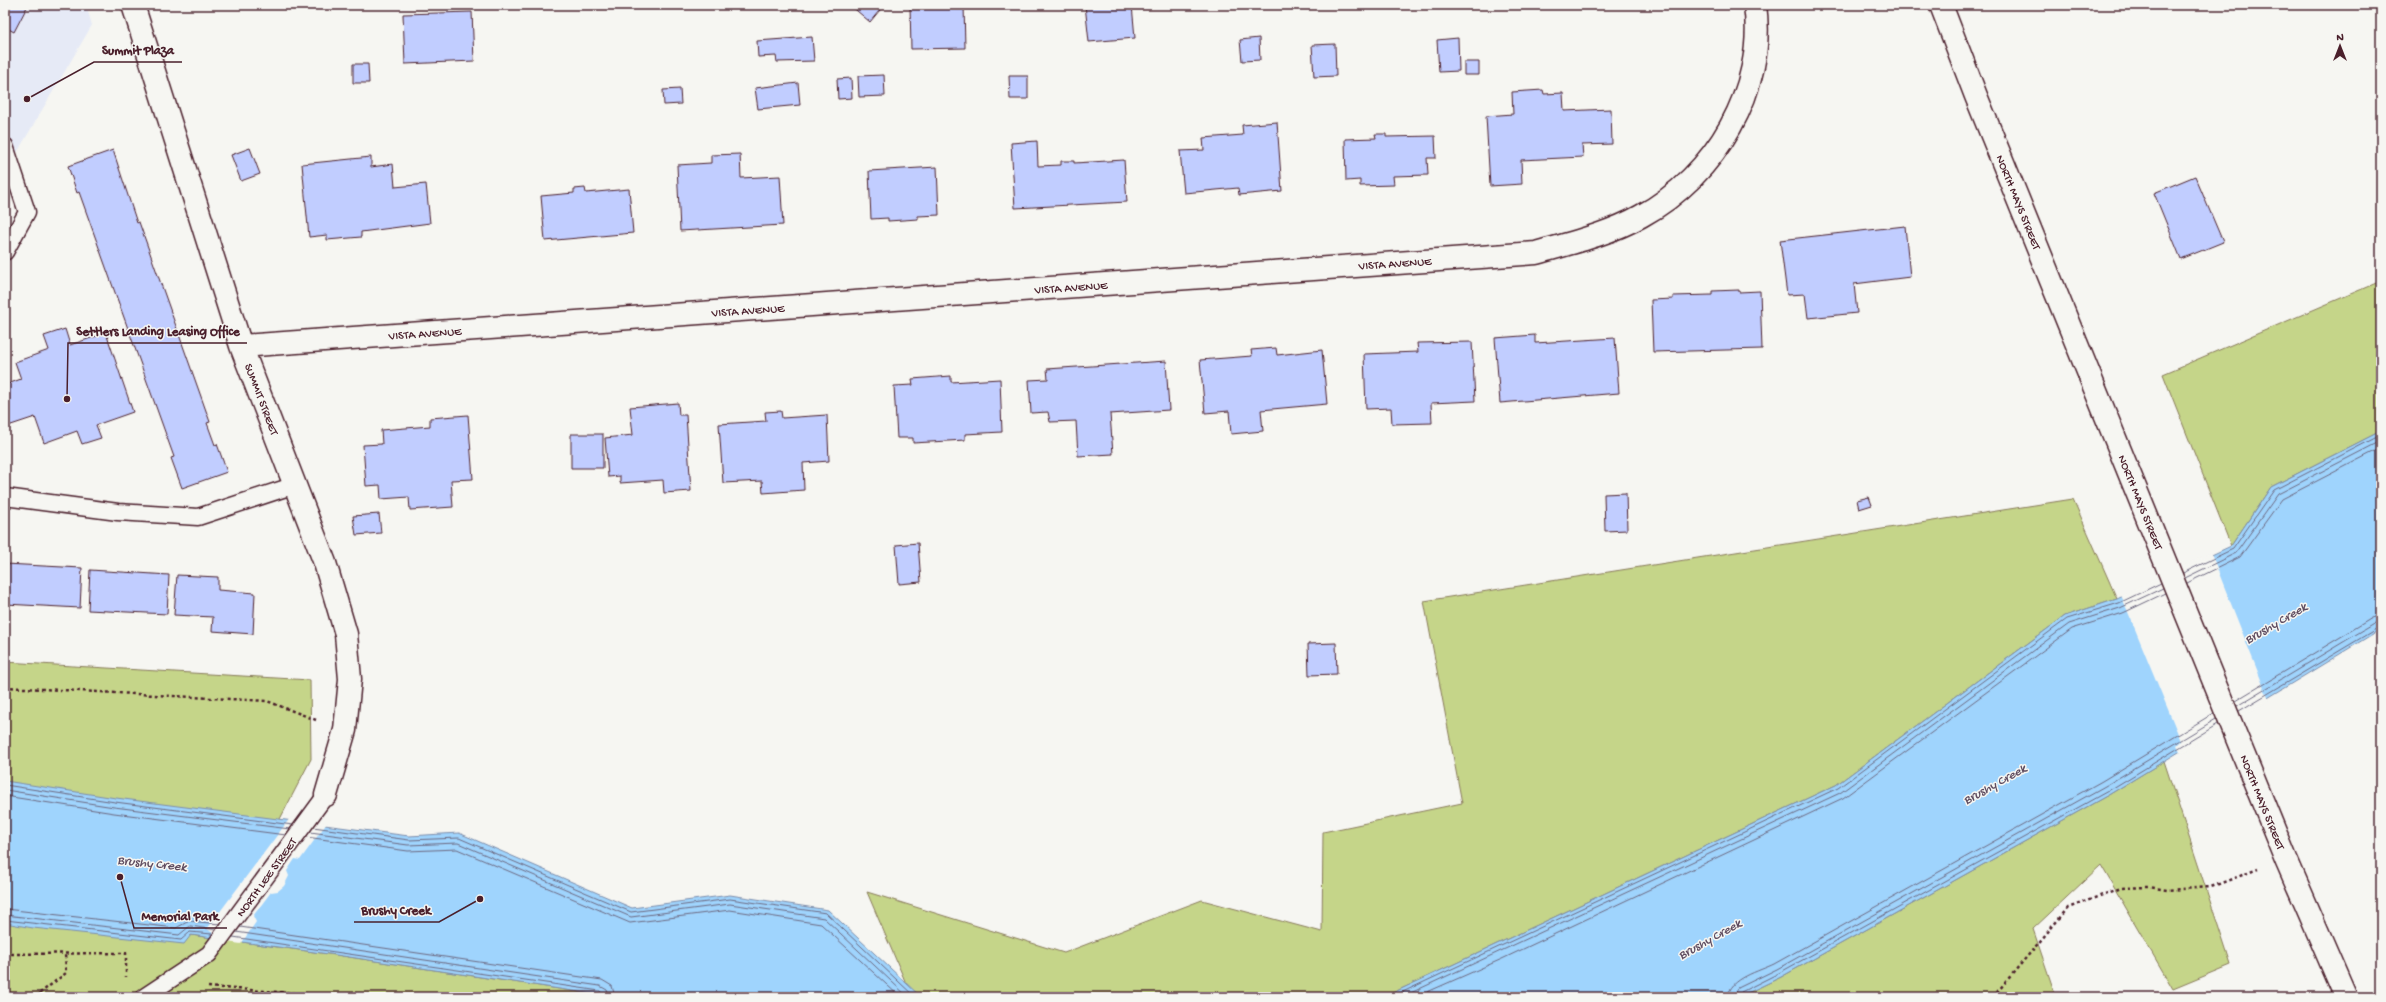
<svg xmlns="http://www.w3.org/2000/svg" width="2386" height="1002" font-family="'Gochi Hand',sans-serif">
<style>
.built{fill:#e6eaf6}
.green{fill:#c5d589;stroke:#887a5a}
.water{fill:#9fd4fd;stroke:#7d8ca9}
.pier{fill:#f6f6f2}
.lines{fill:none;stroke-linecap:round;stroke-linejoin:round}
.shore{stroke:#6c677f;stroke-width:1}
.building{fill:#c1cdff;stroke:#4a1f2b}
.lane-casing{stroke:#4a1f2b;stroke-width:19}
.street-casing{stroke:#4a1f2b;stroke-width:25}
.secondary-casing{stroke:#4a1f2b;stroke-width:25}
.path{stroke:#4a1f2b;stroke-width:2.5;stroke-dasharray:3 3;stroke-linecap:butt}
.lane{stroke:#f6f6f2;stroke-width:16}
.street{stroke:#f6f6f2;stroke-width:22}
.secondary{stroke:#f6f6f2;stroke-width:22}
.labels{text-anchor:middle;stroke-width:3;stroke-linejoin:round;paint-order:stroke}
.street-label{font-size:12px;fill:#4a1f2b;stroke:#f6f6f2}
.water-label{font-size:13px;font-style:italic;fill:#5f4c60;stroke:#f6f6f2}
.leader{fill:none;stroke:#4a1f2b;stroke-width:1.5}
.callout-dot{fill:#4a1f2b;stroke:#f6f6f2;stroke-width:1.5}
.callout-label{font-size:13px;text-anchor:middle;font-weight:bold;fill:#4a1f2b;stroke:#f6f6f2;stroke-width:3;stroke-linejoin:round;paint-order:stroke}
</style>
<rect width="100%" height="100%" fill="#f6f6f2"/>
<filter id="ink" filterUnits="userSpaceOnUse"><feTurbulence type="fractalNoise" baseFrequency=".025" numOctaves="2"/><feDisplacementMap in="SourceGraphic" scale="8" xChannelSelector="R" yChannelSelector="G"/><feConvolveMatrix kernelMatrix="1 2 1 2 8 2 1 2 1" color-interpolation-filters="sRGB"/></filter>
<g filter="url(#ink)">
<!-- built -->
<path class="built" d="M5,5H86L92,25L5,173Z"/>
<!-- green -->
<path class="green" d="M2381,281V431L2271,487L2231,546L2163,374Z
M2073,499L2117,599L2065,616L1836,785L1384,997H900L905,981L867,892L1064,953L1202,900L1322,932L1323,832L1462,803L1424,601Z
M5,662L310,680L311,759L280,819L191,935L336,955L612,997H5Z
M2164,761L2231,965L2173,989L2101,865L2033,929L2056,997H1739L1781,977L2110,794Z"/>
<!-- water -->
<path class="water" d="M2381,431V629L2110,794L1781,977L1739,997H1384L1836,785L2065,616L2117,599L2231,546L2271,487Z
M5,781L116,798L409,836L459,833L632,908L730,895L828,910L921,997H612L336,955L191,935L184,944L33,928L5,923Z"/>
<!-- pier -->
<path class="pier" d="M2211,553L2269,700L2181,753L2177,745L2181,741L2121,595Z
M290,818L327,823L300,860L295,859L287,871L289,876L284,886L278,891L271,892L253,916L256,922L241,944L227,942L207,929Z"/>
<g class="lines">
<!-- shore -->
<path class="shore" d="M2183,573L2233,549L2274,490L2381,435
M2185,578L2236,553L2278,494L2381,441
M2187,583L2240,557L2282,499L2381,448
M2235,701L2372,618L2381,615
M2237,706L2375,623L2381,621
M2239,711L2381,626
M5,785L115,802L293,825
M5,790L114,807L290,829
M5,796L114,813L286,835
M313,827L409,840L459,838L631,912L730,899L826,913L915,997
M310,832L408,845L458,843L631,917L730,904L824,918L908,997
M306,837L408,851L457,849L630,923L730,910L821,924L900,997
M5,909L176,928L189,921L220,924
M5,915L179,935L190,926L216,930
M5,920L181,940L190,932L212,934
M240,927L602,980L612,986L615,997
M236,932L600,986L607,990L609,997
M233,937L600,991L604,997
M1392,997L1838,788L2067,619L2119,603L2161,583
M1402,997L1840,793L2069,624L2120,608L2163,588
M1416,997L1502,959L1843,798L2072,629L2123,613L2165,593
M1728,997C1729,978 1760,971 1774,964L2102,781L2214,713
M1734,997L1738,988L1777,969L2105,786L2216,719
M1739,997L1741,992L1779,973L2108,791L2218,724"/>
</g>
<!-- building -->
<path class="building" d="M5,5H28L14,32L5,27Z
M850,5H884L870,22Z
M910,5H964L965,48L911,49Z
M1085,5H1132L1135,38L1089,42Z
M472,12L474,61L405,64L403,14Z
M812,37L814,61L777,62L776,56L758,57L757,41Z
M1259,38L1260,60L1242,61L1240,40Z
M1458,38L1459,71L1439,72L1437,40Z
M1335,44L1336,76L1314,77L1312,45Z
M1464,62H1479V75H1464Z
M353,64H368L369,83H353Z
M884,75L885,96L859,97L858,76Z
M1009,76H1028V99H1010Z
M851,78L852,98L838,99L837,79Z
M798,83L800,105L758,109L755,88Z
M680,89L681,104L664,105L663,90Z
M1543,90L1544,94L1563,93L1564,111L1611,109L1612,144L1582,145L1583,157L1521,160L1522,184L1490,186L1486,116L1513,114L1512,92Z
M1277,122L1282,191L1239,195L1238,188L1184,193L1180,151L1204,150L1203,138L1243,135L1242,125Z
M1375,134H1386V137L1435,136L1436,158H1427L1428,175L1393,176L1394,185L1360,186V180L1346,181L1345,139L1376,138Z
M1037,141L1038,166L1061,165V161H1074V163L1124,160L1127,202L1015,208L1011,143Z
M250,148L260,174L241,181L231,155Z
M113,150L137,223L139,222L210,422L207,423L215,445L217,444L227,472L182,488L171,458L174,457L79,192L77,193L68,166Z
M740,154L741,178L780,176L783,225L680,231L677,165L711,163V155Z
M371,157V167L393,164L395,187L426,184L430,223L361,232V237L327,240V235L309,237L302,164Z
M937,167L939,215L918,216V219L888,221V218L871,219L869,171Z
M2195,176L2223,242L2181,259L2154,193Z
M585,188L586,193L629,189L633,233L545,241L541,196L574,193V189Z
M1905,226L1910,277L1854,284L1857,313L1808,318L1805,294L1787,295L1780,240Z
M1739,290V292L1760,291L1762,349L1653,352L1651,300L1673,299V296L1712,295V291Z
M65,329L70,345L106,333L133,412L96,425L101,438L82,444L77,431L44,443L35,417L5,427V385L21,379L15,362L49,350L44,336Z
M1535,335V343L1615,338L1619,393L1500,403L1495,338Z
M1472,342L1475,401L1431,403L1432,423L1392,424L1391,408L1366,409L1364,354L1418,352L1417,343Z
M1276,348L1277,355L1322,350L1327,404L1261,410L1263,431L1231,434L1229,411L1205,413L1200,360L1252,356L1251,350Z
M1166,361L1169,410L1110,414L1113,454L1078,456L1076,421L1050,422L1048,412L1031,413L1029,380L1048,379L1047,369Z
M951,376V382L1000,379L1002,432L965,434V440L913,443V438H897L894,386L913,385L912,379Z
M678,403L679,415H686L691,491L664,493L663,480L620,483V476L608,477L605,438L633,435L630,407Z
M781,411L782,418L827,415L829,461L803,463L804,490L763,493L762,481L723,483L719,424L766,421L765,412Z
M468,415L473,479L451,480L453,507L410,510L409,497L381,499L380,485L366,486L363,445L382,444L381,430L430,426V418Z
M571,434H603V468H571Z
M1626,493L1627,530L1605,531L1604,494Z
M1869,497L1872,505L1859,509L1857,500Z
M379,514L381,533L356,535L353,516Z
M918,543L921,582L899,584L896,545Z
M5,564L82,568L80,608L5,604Z
M90,570L169,575L167,614L88,610Z
M177,575L218,577V590L255,593L253,634L212,631L213,617L174,615Z
M1336,643L1337,674L1309,675L1308,644Z"/>
<g class="lines">
<!-- lane casing -->
<g class="lane-casing">
<path id="lane" d="M5,146L27,212L5,252
M5,497L118,512L198,517L295,485
M144,997L209,954L326,795"/>
</g>
<!-- street casing -->
<g class="street-casing">
<path id="street" d="M133,5L241,346L325,563L346,634L350,679L345,730L326,795
M241,346L1536,253C1571,243 1609,234 1641,216C1715,176 1767,89 1755,5"/>
</g>
<!-- secondary casing -->
<g class="secondary-casing">
<path id="secondary" d="M1941,5L1976,96L2286,859L2346,997"/>
</g>
<!-- path -->
<path class="path" d="M5,687L267,701L316,720
M5,954L126,953V977
M208,987L348,997
M35,997L66,973L65,953
M1993,997L2068,908L2121,888L2149,887L2167,890L2211,887L2258,869"/>
<!-- lane -->
<use href="#lane" class="lane"/>
<!-- street -->
<use href="#street" class="street"/>
<!-- secondary -->
<use href="#secondary" class="secondary"/>
</g>
</g>
<g class="labels">
<!-- street labels -->
<g class="street-label">
<text transform="translate(2019 202) rotate(68)" y="4">NORTH MAYS STREET</text>
<text transform="translate(1395 263) rotate(-4)" y="4">VISTA AVENUE</text>
<text transform="translate(1071 287) rotate(-4)" y="4">VISTA AVENUE</text>
<text transform="translate(748 310) rotate(-4)" y="4">VISTA AVENUE</text>
<text transform="translate(425 333) rotate(-4)" y="4">VISTA AVENUE</text>
<text transform="translate(262 399) rotate(69)" y="4">SUMMIT STREET</text>
<text transform="translate(2141 502) rotate(68)" y="4">NORTH MAYS STREET</text>
<text transform="translate(2263 802) rotate(68)" y="4">NORTH MAYS STREET</text>
<text transform="translate(266 877) rotate(-54)" y="4">NORTH LEE STREET</text>
</g>
<!-- water labels -->
<g class="water-label">
<text transform="translate(2275 622) rotate(-30)" y="5">Brushy Creek</text>
<text transform="translate(1994 783) rotate(-29)" y="5">Brushy Creek</text>
<text transform="translate(152 862) rotate(6)" y="5">Brushy Creek</text>
<text transform="translate(1709 938) rotate(-29)" y="5">Brushy Creek</text>
</g>
</g>
<!-- callouts -->
<path class="leader" d="M27 99L94 62H182M67 399L68 343H247M480 899L439 922H354M120 877L134 928H227"/>
<g class="callout-dot">
<circle cx="27" cy="99" r="4"/>
<circle cx="67" cy="399" r="4"/>
<circle cx="480" cy="899" r="4"/>
<circle cx="120" cy="877" r="4"/>
</g>
<g class="callout-label">
<text x="138" y="54">Summit Plaza</text>
<text x="158" y="335">Settlers Landing Leasing Office</text>
<text x="396" y="914">Brushy Creek</text>
<text x="180" y="920">Memorial Park</text>
</g>
<!-- margin -->
<rect width="2386" height="1002" fill="none" stroke="#f6f6f2" stroke-width="20"/>
<rect x="10" y="10" width="2366" height="982" fill="none" stroke="#4a1f2b" stroke-width="1.5" filter="url(#ink)"/>
<!-- north arrow -->
<g transform="translate(2340 46)" stroke="#f6f6f2" stroke-width="3" paint-order="stroke">
<path d="M0-3L7 15L0 10L-7 15Z" fill="#4a1f2b"/>
<text y="-6" font-size="11" font-weight="bold" text-anchor="middle" fill="#4a1f2b">N</text>
</g>
</svg>
